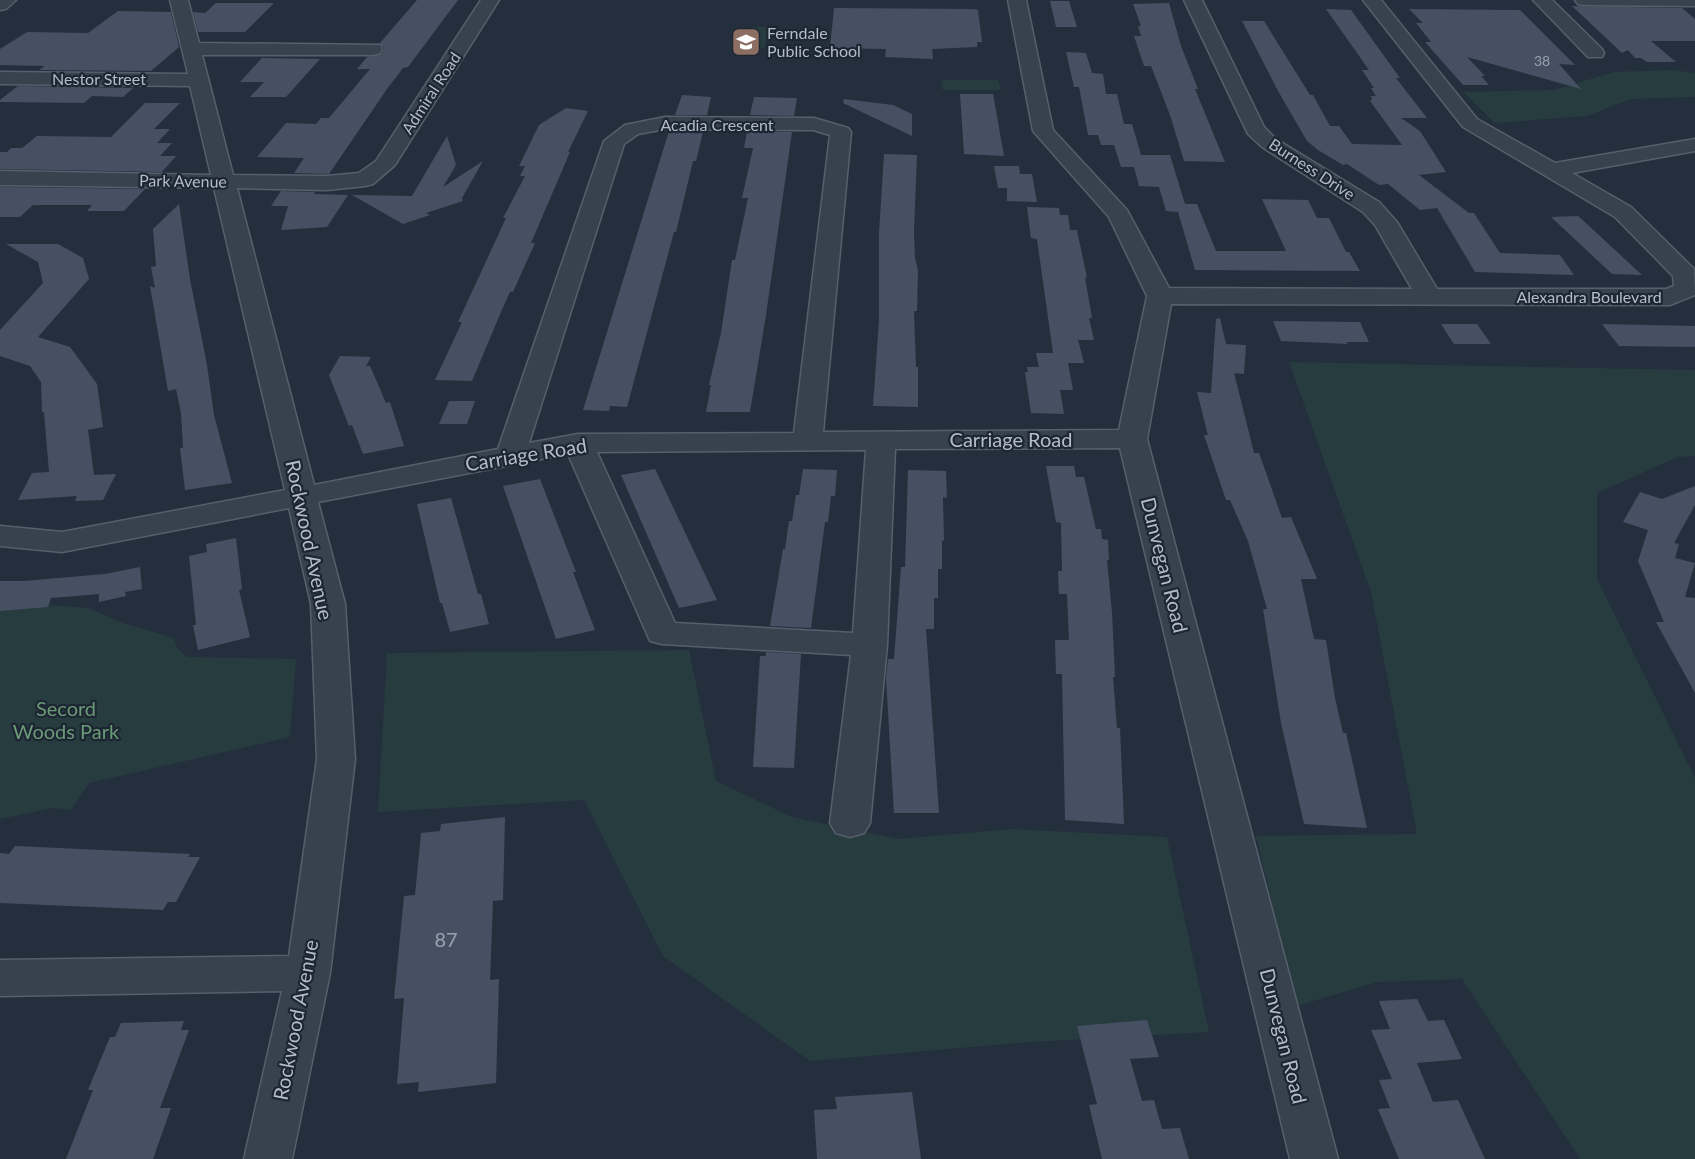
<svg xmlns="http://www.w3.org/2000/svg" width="1695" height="1159" font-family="Lato,sans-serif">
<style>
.green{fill:#263c3f}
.building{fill:#455162}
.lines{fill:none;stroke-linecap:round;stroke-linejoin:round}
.minor-casing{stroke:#565f6c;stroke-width:3}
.minor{fill:#38414e;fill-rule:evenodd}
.labels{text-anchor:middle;stroke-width:4.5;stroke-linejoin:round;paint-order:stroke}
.far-number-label{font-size:14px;fill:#98a1af}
.far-poi-label{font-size:16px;fill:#b4bcc9;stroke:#1d2633;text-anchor:start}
.far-street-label{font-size:16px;fill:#b4bcc9;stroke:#1d2633}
.street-label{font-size:20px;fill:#b4bcc9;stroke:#1d2633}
.park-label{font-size:20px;fill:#6b9a76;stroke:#1d2633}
.near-number-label{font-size:20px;fill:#98a1af}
</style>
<rect width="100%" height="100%" fill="#242f3e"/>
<!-- green -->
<path class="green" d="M750,27H769L764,48H744L729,44L739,38L747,37Z
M1672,70L1695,73V97L1630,99L1587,116L1495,123L1463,92L1554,90L1614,72Z
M941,80H998L1001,90H943Z
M1289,362L1695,370V456L1678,457L1597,493V579L1695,778V1159H1580L1462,979L1378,982L1296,1006L1256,836L1417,834L1371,592Z
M35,604L89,608L122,623L174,638L177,648L187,657L296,659L290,737L89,783L71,810L53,808L0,819V608Z
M689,650L716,781L792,817L898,839L1012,829L1167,837L1209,1032L1031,1042L810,1061L663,956L584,800L378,812L387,653Z"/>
<!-- building -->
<path class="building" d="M417,0H458L408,67L403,68L387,89L329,174L294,173L304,158L257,157L286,123L316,124L321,118H329L370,69H357L367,57L382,54L384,48L380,43Z
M1050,1H1069L1077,27H1056Z
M216,3H274L245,32H198L193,12L205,13Z
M1169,3L1181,46L1198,89H1195L1225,162L1184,161L1170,115L1151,66H1144L1134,36H1141L1138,26H1141L1133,4Z
M1572,6L1682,8L1695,19V41H1651L1676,62H1647L1641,58H1635L1628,50L1622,53Z
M834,8L974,9L978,10L982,42H977V47L932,49L933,59L885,57L886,49L830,48Z
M1326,9L1351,10L1400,78H1396L1427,118H1401L1420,131L1446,172L1419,175L1469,213H1474L1500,253L1560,255L1574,275L1475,272L1437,208L1420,210L1388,184L1379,185L1347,164L1343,165L1318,150L1307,141L1278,91L1242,21H1264L1310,95H1313L1330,126H1339L1352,144L1402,145L1370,101L1372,99L1371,96H1376L1371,88H1374L1362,70H1369Z
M1409,9L1520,10L1575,65L1559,64L1581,89L1467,57L1485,76H1481L1489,85H1463L1425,42H1431L1416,23H1423Z
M118,11L171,12L179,47L151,71L39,70L45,66L0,65V49L27,32L88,33Z
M1066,52L1086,53L1092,73L1103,74L1106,94H1117L1124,124H1132L1141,155H1170L1185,204H1197L1216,251H1286L1262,199L1308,200L1317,218H1329L1346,252H1349L1360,271L1195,270L1178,212L1166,211L1159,187L1139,186L1134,167H1121L1114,145H1101L1098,135H1088L1079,87H1074Z
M262,58L320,59L286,97H250L264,82H240Z
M18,86L133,88L123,97L92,96L84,103L0,102V100Z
M960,94H993L1004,156L964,154Z
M682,95L711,97L707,115H675Z
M754,97L797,98L794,116L750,115Z
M844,99L893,105L912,114V136L843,103Z
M145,103H180L154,129H170L157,143H172L160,156H176L162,172L0,169V152H7L11,148H22L37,136L111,137Z
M566,108L588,111L568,152H570L531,243H535L513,292H510L501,312L472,381L435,380L462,322H458L506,218H503L525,176H520L525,166H519L539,125Z
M669,131L703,132L696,161H693L676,232H674L627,407L610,406L609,411L583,410Z
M747,132H792L766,315L750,412H706L711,385H709L721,333L732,260H735L748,198H742L753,148H744Z
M447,136L456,165L443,187L483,161L462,198L463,201L426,213L430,215L403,224L352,195L412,196Z
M884,154L917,155L914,232L915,258L918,270L917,311H914L916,367H918V407L873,406L879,320V233Z
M994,166H1019L1020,174H1032L1037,202L1007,201V188H998Z
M0,187L145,189L124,211H87L92,205H33L20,217H0Z
M281,191L315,192L314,194L348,195L327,227L281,230L288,206H271Z
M179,204L190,279L207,365L214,415L232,483L185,490L180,448H183L181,413L176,389L168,391L150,286L155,288L151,267L156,266L153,229Z
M1027,207L1059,208L1060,215H1068L1070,230H1077L1087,278L1085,277L1092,318H1089L1094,340H1078L1084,363H1068L1073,390H1060L1064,414L1031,413L1025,372H1028L1027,367H1039L1036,353H1053L1037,239L1031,238Z
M1578,216L1588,225L1642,275L1612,274L1551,217Z
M6,244H58L83,258L89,279L38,337L70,347L97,384L103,427L88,430L94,475L116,474L103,500L75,501L77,496L18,500L32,473L49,472L44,412H42L41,382L30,366L0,356V330L43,283L38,262Z
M1220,318L1226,344L1246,345L1244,374L1234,373L1254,453H1259L1282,518L1291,517L1317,579H1301L1314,639L1326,640L1335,698L1343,733H1346L1367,828L1304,824L1281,723L1263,609H1267L1248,541L1230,500H1226L1204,435H1208L1197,392L1211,393L1216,319Z
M1273,321L1360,322L1369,342H1346L1348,344L1281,341Z
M1441,324H1477L1491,344H1454Z
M1602,324L1695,326V347L1619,346Z
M340,356L371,357L366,366H370L386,403L390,402L404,446L363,454L352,425L349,426L329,375Z
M449,401H475L467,424H439Z
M1046,466H1074L1076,477H1084L1096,529H1101L1102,539L1108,540L1109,560H1107L1112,612L1115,677H1113L1117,728H1120L1124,824L1065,820L1062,674H1056L1055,640H1069L1067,594H1059L1058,571H1062L1061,523L1056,522Z
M655,469L717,600L679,608L621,475Z
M803,469L837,470L835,496H831L828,522H825L811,628L770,626L783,549H785L789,521H792L796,495H799Z
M908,470L946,471L947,498L943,497L944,541L942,540V569H938V598H934V629H926L939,813H894L886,678L888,659H894L901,567H905Z
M540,479L576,572H573L595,630L556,639L503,486Z
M1695,486V505L1674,543L1679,544L1675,558L1695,563L1685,597L1695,598V693L1656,622H1664L1638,561L1648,530L1623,522L1640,492L1662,499Z
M451,498L478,594H481L489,624L450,632L442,603H440L417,504Z
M236,538L242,589L239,590L250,637L198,650L193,625H196L189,556L207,552L206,544Z
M140,567L142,589L125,592L126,596L99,602V594L51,598L48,607L0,611V581H23L105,574Z
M766,652L801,654L794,768L753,767L760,656H766Z
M505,817L503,900L493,901L490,980L499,979L496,1083L418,1092L419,1082L397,1084L404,998L394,999L404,896L415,895L421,833L440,831L441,824Z
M15,846L190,854L188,857H200L176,902H168L163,910L0,903V853L9,854Z
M1417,999L1428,1021L1444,1020L1462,1059L1417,1063L1433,1102L1458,1100L1485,1159H1399L1378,1109L1390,1108L1379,1080L1392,1079L1371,1030L1390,1029L1379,1001Z
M1147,1020L1159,1057L1130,1059L1142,1101L1154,1100L1162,1129L1180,1128L1189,1159H1102L1089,1105L1097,1104L1077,1026Z
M184,1021L181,1030H189L160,1108H171L153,1159H66L93,1090H88L110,1037H115L121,1023Z
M912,1092L921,1159H817L814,1110L837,1109L835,1097Z"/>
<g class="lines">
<!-- minor casing -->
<g class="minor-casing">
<path id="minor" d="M0,0H16L6,9L0,10Z
M170,0H188L199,43L380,45L382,49L380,53L373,55H202L233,175L327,176L359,173L376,161L481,0H499L395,165L373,184L365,186L327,190L237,188L314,485L498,449L604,141L625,125L665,117L814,118L848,128L851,132L823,432L1119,430L1147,296L1109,217L1033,131L1008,0H1026L1053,130L1127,210L1169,288L1412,289L1375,225L1363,212L1262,147L1248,134L1184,0H1202L1264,127L1276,139L1379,202L1397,222L1437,289H1666L1674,286L1673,276L1615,217L1463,127L1363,0H1381L1477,119L1555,163L1695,139V151L1572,173L1631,207L1694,269L1695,295L1670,305L1171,304L1147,439L1338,1159H1290L1120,448L895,449L887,645L870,823L864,833L850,837L836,833L830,823L851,655L662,644L650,641L568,454L318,502L345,604L355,759L330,973L292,1159H244L282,991L0,996V960L289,956L317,759L311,604L289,508L62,552L0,546V526L62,532L285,490L214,188L0,185V171L211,175L190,86L0,84V72L188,74ZM665,129L813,130L830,135L794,433L578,434L529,443L624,144L638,134ZM866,450L853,633L675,623L597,452Z
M1533,0H1552L1602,49L1604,53L1602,57H1588Z
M1575,0H1695V6L1584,5L1578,4Z"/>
</g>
<!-- minor -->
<use href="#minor" class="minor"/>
</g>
<!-- icons -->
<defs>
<g id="school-square" transform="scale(1.5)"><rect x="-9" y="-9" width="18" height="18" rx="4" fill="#8d6e63" stroke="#1d2633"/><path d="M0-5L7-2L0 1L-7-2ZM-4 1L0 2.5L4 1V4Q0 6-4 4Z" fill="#fff"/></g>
</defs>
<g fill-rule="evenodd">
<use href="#school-square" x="746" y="42"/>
</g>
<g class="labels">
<!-- far-number labels -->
<g class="far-number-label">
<text x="1542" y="66">38</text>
</g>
<!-- far-poi labels -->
<g class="far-poi-label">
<text x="767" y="39">Ferndale<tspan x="767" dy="18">Public School</tspan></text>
</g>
<!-- far-street labels -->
<g class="far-street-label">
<text x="99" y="85">Nestor Street</text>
<text transform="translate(431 93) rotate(-57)" y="6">Admiral Road</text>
<text x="717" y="131">Acadia Crescent</text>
<text transform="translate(1312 169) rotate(33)" y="6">Burness Drive</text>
<text transform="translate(183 181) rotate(1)" y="6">Park Avenue</text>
<text x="1589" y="303">Alexandra Boulevard</text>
</g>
<!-- street labels -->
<g class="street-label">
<text x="1011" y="447">Carriage Road</text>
<text transform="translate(526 455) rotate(-9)" y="7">Carriage Road</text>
<text transform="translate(309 540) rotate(78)" y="7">Rockwood Avenue</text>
<text transform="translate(1164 565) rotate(76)" y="7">Dunvegan Road</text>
<text transform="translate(296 1020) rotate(-79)" y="7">Rockwood Avenue</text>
<text transform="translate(1283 1036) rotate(76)" y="7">Dunvegan Road</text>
</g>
<!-- park labels -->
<g class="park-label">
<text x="66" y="716">Secord<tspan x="66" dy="23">Woods Park</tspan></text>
</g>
<!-- near-number labels -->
<g class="near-number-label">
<text x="446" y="947">87</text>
</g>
</g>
</svg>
